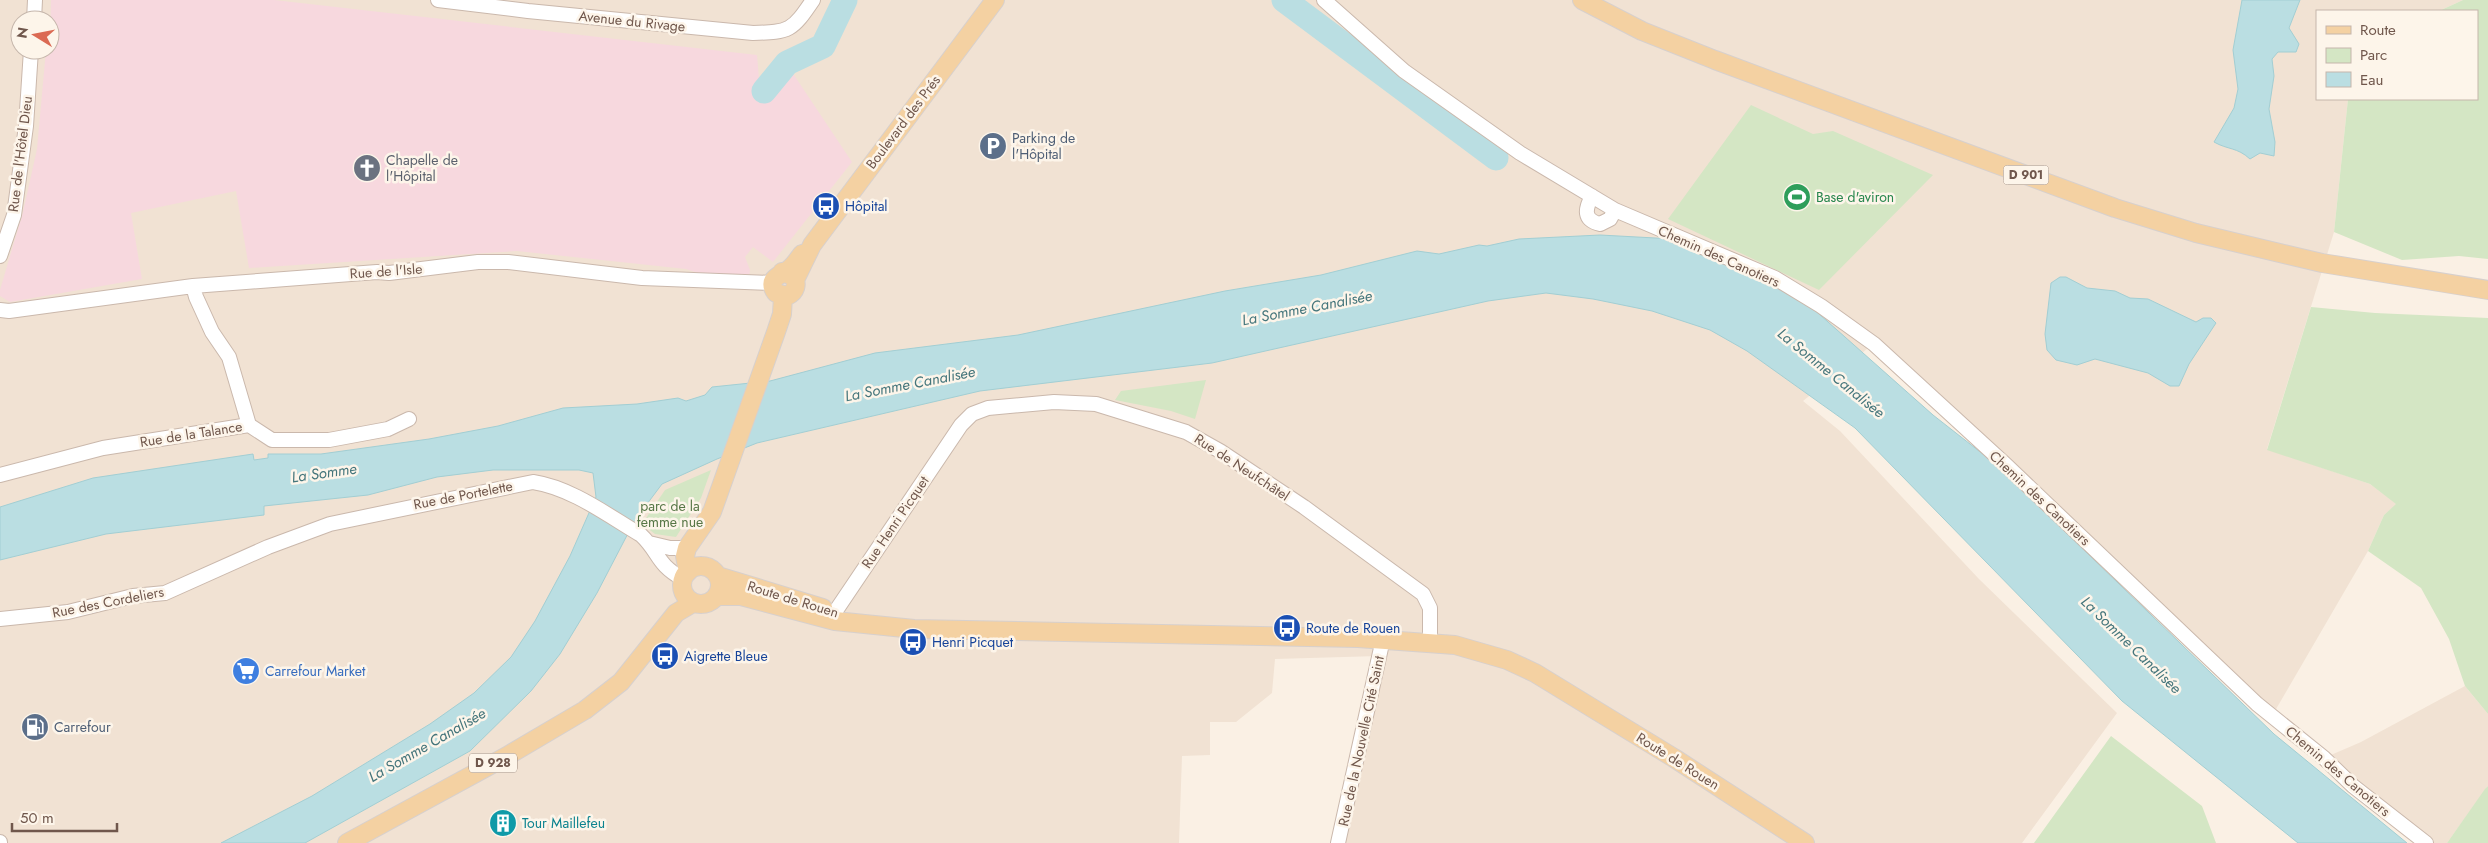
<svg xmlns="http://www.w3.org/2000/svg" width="2488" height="843" font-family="Jost,sans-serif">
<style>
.residential{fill:#f1e2d3;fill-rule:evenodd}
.medical{fill:#f7d8de}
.green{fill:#d4e6c4}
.water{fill:#badee2;stroke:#a2ced3}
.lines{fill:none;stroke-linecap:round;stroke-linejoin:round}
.river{stroke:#badee2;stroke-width:25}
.minor-casing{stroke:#cab8ac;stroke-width:16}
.major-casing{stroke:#d7d0cd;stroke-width:20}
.minor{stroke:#fff;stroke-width:14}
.major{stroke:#f4d1a2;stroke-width:18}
.labels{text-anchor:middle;stroke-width:5;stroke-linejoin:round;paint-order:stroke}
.shield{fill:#fdf5ea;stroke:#9a867b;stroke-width:1}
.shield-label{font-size:12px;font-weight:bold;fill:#70574c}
.street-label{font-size:14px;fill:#70574c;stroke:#fdf5ea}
.service-label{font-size:14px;fill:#4e5e75;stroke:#fdf5ea;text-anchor:start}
.worship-label{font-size:14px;fill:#5b616d;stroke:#fdf5ea;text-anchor:start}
.leisure-label{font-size:14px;fill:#27864d;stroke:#fdf5ea;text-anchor:start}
.transit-label{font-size:14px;fill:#164399;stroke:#fdf5ea;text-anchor:start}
.park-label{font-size:14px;fill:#567645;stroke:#fdf5ea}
.shop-label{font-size:14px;fill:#366cbe;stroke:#fdf5ea;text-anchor:start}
.culture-label{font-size:14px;fill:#0d838f;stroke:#fdf5ea;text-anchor:start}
.water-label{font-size:15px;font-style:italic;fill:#44757b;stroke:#fdf5ea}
</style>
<rect width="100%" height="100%" fill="#faf0e4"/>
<!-- residential -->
<path class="residential" d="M0,0H2463L2439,11H2317V99H2348L2334,232L2267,449L2370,484L2397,504L2384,515L2368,551L2272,716L1873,344L1803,401L1840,431L1979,579L2117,713L2022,843H1338L1379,656L1275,659L1272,693L1236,722H1210V755L1182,756L1179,843H0ZM20,20H50V50H20Z
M2465,686L2488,714V786L2447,843H2426L2324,758L2361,742Z"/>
<!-- medical -->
<path class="medical" d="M51,0H274L757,55L760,90L766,94L792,72L852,162L773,262L753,247L745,257L750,270L749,277L704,275L686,269L517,251L249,268L236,191L131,213L142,279L10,302L0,296V290L23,212L37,149L46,50H50Z"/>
<!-- green -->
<path class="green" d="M2463,0H2488V259L2459,256L2402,260L2334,232L2348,99H2477V11H2439Z
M1751,105L1813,134L1833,131L1933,175L1819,290L1668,219Z
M2311,307L2375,313L2488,318V714L2465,686L2449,639L2421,588L2368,551L2384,515L2396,504L2370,484L2267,450Z
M1206,380L1195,419L1171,411L1115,400L1121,391Z
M711,470L701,498L676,537L655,534L642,524L665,490Z
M2111,736L2202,806L2216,843H2034Z
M2488,786V843H2447L2485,789Z"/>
<!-- water -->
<path class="water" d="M2242,0H2300L2289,28L2299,44L2296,52H2278L2272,59L2274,76L2269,109L2275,142L2274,156L2260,153L2250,159C2237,147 2228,150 2214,142L2234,108L2238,89L2233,50Z
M1600,235L1674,239L1789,292L1810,306L1933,415L1993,462L2274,734L2407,843H2298L2122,701L1855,428L1747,351L1710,330L1652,311L1593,299L1546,293L1488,301L1212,363L980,391L757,443L717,459L662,484L635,520L597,593L560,654L531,691L470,751L305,843H221L312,796L430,724L474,693L511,657L535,621L570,556L596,497L593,473L579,470H493L437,477L368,495L264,506V515L106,534L0,560V507L93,478L253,454L254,460L268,458V454H321L429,439L498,426L563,408L637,404L678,398L686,401L705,395L712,387L770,381L875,353L1018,335L1225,291L1321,275L1417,251L1439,254L1479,245L1487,246L1519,239Z
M2060,277H2066L2087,288L2115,291L2130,298L2148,299L2196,322L2203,318H2211L2216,323L2189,364L2179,386H2170L2148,373L2095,359L2077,365L2056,360L2047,350L2045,334L2051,283Z"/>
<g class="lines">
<!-- river -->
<path class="river" d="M1284,0L1496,158
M764,91L787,63L823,46L845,0"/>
<!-- minor casing -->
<g class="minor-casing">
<path id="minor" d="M438,0L528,11L753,33C790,32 792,31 813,0
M1324,0L1404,71L1520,153L1615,210L1775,278L1821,306L1874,344L2006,465L2257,704L2324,758L2353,786L2426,843
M34,20L35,0
M1592,196C1585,209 1583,220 1600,224L1610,219L1615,210
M0,256L14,215L26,126L31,50
M193,286L196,297L212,332L229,357L249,425
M0,310L9,311L193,286L377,272L389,273L478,262H508L642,278L772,283
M0,475L103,448L249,425L272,440H329L388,429L409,419
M649,543L670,548H687
M0,619L68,612L133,596L165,593L268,547L330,524L533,482C572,488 607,515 641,535C660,553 656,564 683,579
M832,621L835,612L961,425L972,414L988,408L1054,402L1096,404L1186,432L1220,451L1304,507L1423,594L1430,608V643
M0,842V843
M1338,843L1383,639"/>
</g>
<!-- major casing -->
<g class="major-casing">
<path id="major" d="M1582,0L1642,31L1715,60L2115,208L2196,233L2322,263L2488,290
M782,272L793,276C798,284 796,292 787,296L776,293C766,279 779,276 788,270C794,266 798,259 802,254
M795,280L812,245L995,0
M682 585a19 19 0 1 1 38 0a19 19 0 1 1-38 0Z
M688,572L685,556L687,548L712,512L776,332L782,314L783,296
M718,576L823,608
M717,596H741L835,621L914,629L1358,638L1455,645L1507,660L1535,673L1674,758L1805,843
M347,843L507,756L585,710L621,682L676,613L693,603"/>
</g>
<!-- minor -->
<use href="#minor" class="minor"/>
<!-- major -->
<use href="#major" class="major"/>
</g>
<!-- icons -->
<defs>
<g id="parking-disc" transform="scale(1.4375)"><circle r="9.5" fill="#5c6f8a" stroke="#fdf5ea"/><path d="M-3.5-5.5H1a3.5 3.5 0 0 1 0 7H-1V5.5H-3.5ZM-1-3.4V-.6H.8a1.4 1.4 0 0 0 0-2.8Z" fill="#fff"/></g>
<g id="church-disc" transform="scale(1.4375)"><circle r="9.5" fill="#6b7280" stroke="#fdf5ea"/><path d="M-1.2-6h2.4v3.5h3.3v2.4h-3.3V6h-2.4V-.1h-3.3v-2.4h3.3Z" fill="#fff"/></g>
<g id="stadium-disc" transform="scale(1.4375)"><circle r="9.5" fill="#2e9e5b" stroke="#fdf5ea"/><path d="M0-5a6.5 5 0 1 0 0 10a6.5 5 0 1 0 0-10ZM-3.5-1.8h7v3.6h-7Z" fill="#fff"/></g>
<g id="bus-disc" transform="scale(1.4375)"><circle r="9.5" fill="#1a4fb4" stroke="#fdf5ea"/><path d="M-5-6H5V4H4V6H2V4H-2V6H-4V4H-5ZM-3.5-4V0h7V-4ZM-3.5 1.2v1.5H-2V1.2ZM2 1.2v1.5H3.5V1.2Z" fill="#fff"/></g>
<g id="supermarket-disc" transform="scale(1.4375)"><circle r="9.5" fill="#3f7fe0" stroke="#fdf5ea"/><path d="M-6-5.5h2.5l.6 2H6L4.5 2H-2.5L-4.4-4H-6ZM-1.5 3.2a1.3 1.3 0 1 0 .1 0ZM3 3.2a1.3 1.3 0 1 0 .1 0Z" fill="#fff"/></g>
<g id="fuel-disc" transform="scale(1.4375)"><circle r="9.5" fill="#5c6f8a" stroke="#fdf5ea"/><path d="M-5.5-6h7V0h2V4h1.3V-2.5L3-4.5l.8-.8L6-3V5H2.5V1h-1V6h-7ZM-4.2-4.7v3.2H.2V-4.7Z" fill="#fff"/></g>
<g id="building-disc" transform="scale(1.4375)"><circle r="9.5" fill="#0f9aa8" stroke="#fdf5ea"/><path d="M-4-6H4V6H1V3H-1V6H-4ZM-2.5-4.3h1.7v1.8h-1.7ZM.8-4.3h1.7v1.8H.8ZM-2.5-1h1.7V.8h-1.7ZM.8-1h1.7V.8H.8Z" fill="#fff"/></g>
</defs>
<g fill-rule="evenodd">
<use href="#parking-disc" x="993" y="146"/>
<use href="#church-disc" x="367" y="168"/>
<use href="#stadium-disc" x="1797" y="197"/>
<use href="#bus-disc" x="826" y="206"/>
<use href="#bus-disc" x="1287" y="628"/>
<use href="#bus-disc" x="913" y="642"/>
<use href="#bus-disc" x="665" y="656"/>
<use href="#supermarket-disc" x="246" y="671"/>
<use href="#fuel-disc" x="35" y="727"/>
<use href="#building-disc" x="503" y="823"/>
</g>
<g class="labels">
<!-- shield labels -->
<g class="shield">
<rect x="2003.5" y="165.5" width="45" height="19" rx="4"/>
<rect x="469" y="753.5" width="48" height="19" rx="4"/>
</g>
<g class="shield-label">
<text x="2026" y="179">D 901</text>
<text x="493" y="767">D 928</text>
</g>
<!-- street labels -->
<g class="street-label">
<text transform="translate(632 21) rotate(6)" y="5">Avenue du Rivage</text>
<text transform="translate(903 122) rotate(-53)" y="5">Boulevard des Prés</text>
<text transform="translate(20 154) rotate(-83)" y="5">Rue de l'Hôtel Dieu</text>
<text transform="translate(1719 256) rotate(24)" y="5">Chemin des Canotiers</text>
<text transform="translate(386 271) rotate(-4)" y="5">Rue de l'Isle</text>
<text transform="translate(191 434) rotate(-9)" y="5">Rue de la Talance</text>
<text transform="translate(1242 467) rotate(33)" y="5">Rue de Neufchâtel</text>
<text transform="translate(463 495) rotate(-11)" y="5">Rue de Portelette</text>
<text transform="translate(2040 498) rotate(43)" y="5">Chemin des Canotiers</text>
<text transform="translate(895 522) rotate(-56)" y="5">Rue Henri Picquet</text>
<text transform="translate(793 599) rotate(17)" y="5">Route de Rouen</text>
<text transform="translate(108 602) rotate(-11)" y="5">Rue des Cordeliers</text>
<text transform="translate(1361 741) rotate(-78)" y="5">Rue de la Nouvelle Cité Saint</text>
<text transform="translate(1678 761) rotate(32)" y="5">Route de Rouen</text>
<text transform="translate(2338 771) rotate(40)" y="5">Chemin des Canotiers</text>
</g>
<!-- service labels -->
<g class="service-label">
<text x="1012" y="143">Parking de<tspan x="1012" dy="16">l'Hôpital</tspan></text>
<text x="54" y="732">Carrefour</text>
</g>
<!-- worship labels -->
<g class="worship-label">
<text x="386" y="165">Chapelle de<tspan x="386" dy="16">l'Hôpital</tspan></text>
</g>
<!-- leisure labels -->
<g class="leisure-label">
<text x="1816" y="202">Base d'aviron</text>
</g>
<!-- transit labels -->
<g class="transit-label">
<text x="845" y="211">Hôpital</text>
<text x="1306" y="633">Route de Rouen</text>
<text x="932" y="647">Henri Picquet</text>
<text x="684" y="661">Aigrette Bleue</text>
</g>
<!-- park labels -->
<g class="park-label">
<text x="670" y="511">parc de la<tspan x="670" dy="16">femme nue</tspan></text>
</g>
<!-- shop labels -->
<g class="shop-label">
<text x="265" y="676">Carrefour Market</text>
</g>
<!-- culture labels -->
<g class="culture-label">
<text x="522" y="828">Tour Maillefeu</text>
</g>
<!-- water labels -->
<g class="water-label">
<text transform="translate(1307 308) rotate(-11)" y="5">La Somme Canalisée</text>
<text transform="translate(1831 373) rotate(39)" y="5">La Somme Canalisée</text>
<text transform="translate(910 384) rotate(-11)" y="5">La Somme Canalisée</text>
<text transform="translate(324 473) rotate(-8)" y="5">La Somme</text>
<text transform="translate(2131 645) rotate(44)" y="5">La Somme Canalisée</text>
<text transform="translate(427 745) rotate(-30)" y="5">La Somme Canalisée</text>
</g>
</g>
<!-- legend -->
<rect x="2316" y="10" width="162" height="90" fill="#fdf5ea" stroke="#c5b6ab"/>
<rect x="2326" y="26" width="25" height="8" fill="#f4d1a2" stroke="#c5b6ab"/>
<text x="2360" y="35" font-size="15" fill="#70574c">Route</text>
<rect x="2326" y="48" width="25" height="15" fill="#d4e6c4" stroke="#c5b6ab"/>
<text x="2360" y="60" font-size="15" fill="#70574c">Parc</text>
<rect x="2326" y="72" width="25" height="15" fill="#badee2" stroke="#c5b6ab"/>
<text x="2360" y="85" font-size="15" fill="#70574c">Eau</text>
<!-- north arrow -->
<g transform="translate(35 35) rotate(280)"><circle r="24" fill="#fdf5ea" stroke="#c5b6ab"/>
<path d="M0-4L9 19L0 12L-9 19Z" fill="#db6a53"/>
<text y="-8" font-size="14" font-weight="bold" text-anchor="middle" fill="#70574c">N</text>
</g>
<!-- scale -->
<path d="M12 823v8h105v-8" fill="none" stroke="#70574c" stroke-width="2.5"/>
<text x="20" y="823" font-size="15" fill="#70574c" stroke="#fdf5ea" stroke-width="4" paint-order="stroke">50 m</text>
</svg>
